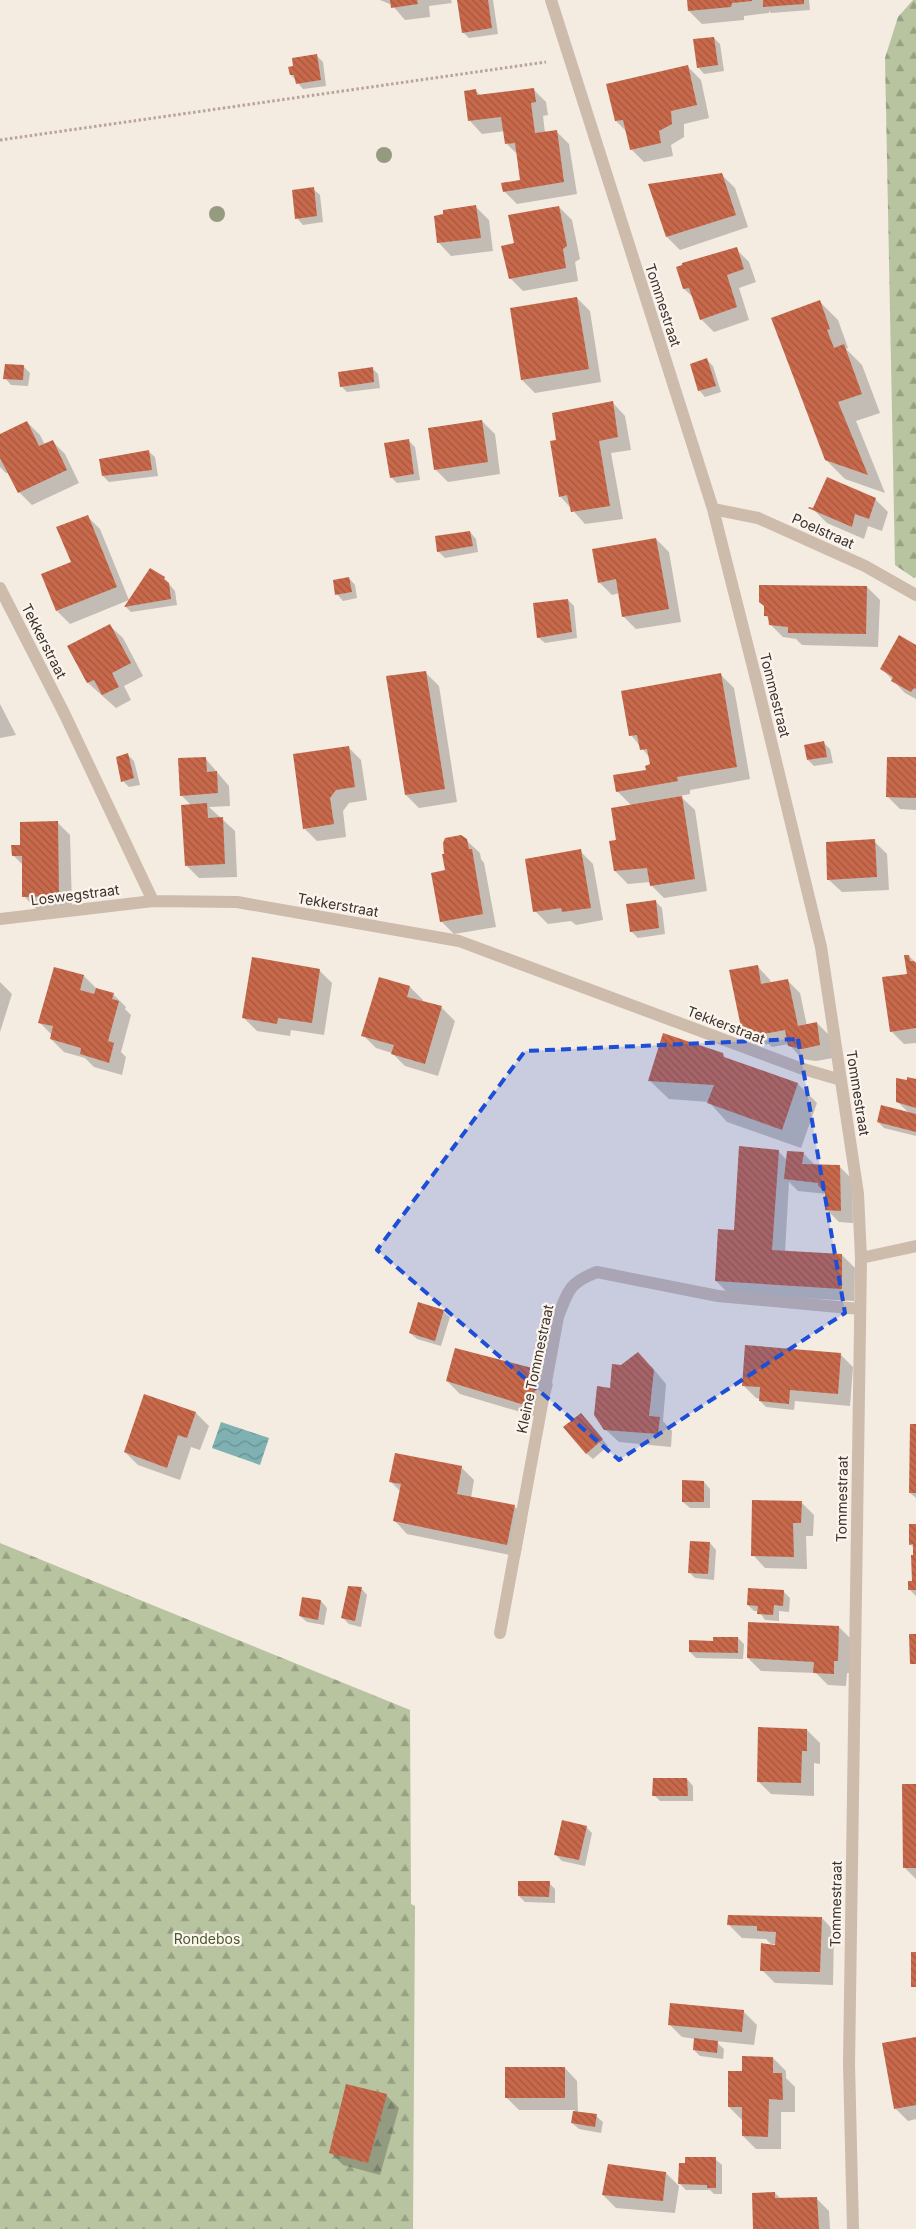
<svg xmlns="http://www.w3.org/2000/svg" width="916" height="2229" font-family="Inter,sans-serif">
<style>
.forest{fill:url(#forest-firs)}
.water{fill:url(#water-waves)}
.shadow{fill:#0003}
.building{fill:url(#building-back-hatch)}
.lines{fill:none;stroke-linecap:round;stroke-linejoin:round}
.path{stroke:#b9a596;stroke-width:3;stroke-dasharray:2.5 2.5;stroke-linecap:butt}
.minor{stroke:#cdbbac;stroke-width:12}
.tree{fill:#969b7f}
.marked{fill:#1d4ed8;fill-opacity:0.2;stroke:#1d4ed8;stroke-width:4;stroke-dasharray:10 6;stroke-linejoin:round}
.labels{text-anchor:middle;stroke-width:4.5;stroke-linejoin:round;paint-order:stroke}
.street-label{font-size:14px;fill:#3b302b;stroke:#fbf5ee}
.park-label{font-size:14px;fill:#4a5a2e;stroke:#fbf5ee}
</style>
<defs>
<pattern id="forest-firs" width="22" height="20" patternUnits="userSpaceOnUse" patternTransform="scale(1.25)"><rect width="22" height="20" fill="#b8c4a0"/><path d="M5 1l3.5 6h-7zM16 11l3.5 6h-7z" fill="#97a083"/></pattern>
<pattern id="water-waves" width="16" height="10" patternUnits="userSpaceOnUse" patternTransform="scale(1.25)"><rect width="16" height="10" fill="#7fb0b2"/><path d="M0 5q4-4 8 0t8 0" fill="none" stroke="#699091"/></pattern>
<pattern id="building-back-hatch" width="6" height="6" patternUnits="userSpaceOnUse" patternTransform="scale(1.25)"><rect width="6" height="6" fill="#c8694b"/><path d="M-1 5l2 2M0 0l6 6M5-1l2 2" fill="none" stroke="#a4573f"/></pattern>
</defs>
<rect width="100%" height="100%" fill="#f4ebe1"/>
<!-- forest -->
<path class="forest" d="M913,0H916V577L914,578L895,565L885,58L898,17Z
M0,1543L410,1710L411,1904L415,1906L413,2229H0Z"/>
<!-- water -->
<path class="water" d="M221,1422L269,1438L260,1465L212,1448Z"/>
<!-- shadow -->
<path class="shadow" d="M380,0H451L452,3L429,6L430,17L405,20L392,5Z
M459,0H493L498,34L469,38L463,32Z
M688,0H809L810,10L771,13L769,11V13L744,16V20L702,24L689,11Z
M714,38L720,44L724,71L704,74L698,67Z
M317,56L323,62L326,86L303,89L291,75Z
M688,67L701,80L709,118L684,124V137L671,145L673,156L644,162L631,149L627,132L616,121Z
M533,89L546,102L548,115L543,116L545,133L556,131L569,144L577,194L517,204L504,191L522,181L518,155L506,143L505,131L482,134L470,121L476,91L481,96Z
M722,175L735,188L748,227L680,250L667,237L650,185Z
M313,189L320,195L323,222L303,225L297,218Z
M476,207L489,220L493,251L451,256L439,243Z
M559,207L572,220L580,259L575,262L578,281L523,291L510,278L515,244Z
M736,249L749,262L756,282L739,288L749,320L714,332L701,319L694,298L684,289Z
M577,298L590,311L601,382L535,393L522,380Z
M819,301L838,320L848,348L846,349L862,365L880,413L856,421L885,493L845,479L826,460Z
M707,360L713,366L721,392L705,397L699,390Z
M24,367L30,373L28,386L11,385L5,378Z
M372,368L378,374L380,388L347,392L341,386Z
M613,403L625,416L631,450L611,453L623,519L585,524L560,496L557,441Z
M482,421L495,434L500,474L448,482L435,469Z
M27,422L40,435L45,445L53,442L65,454L79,483L32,505L19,492L10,472L6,473L0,467V435Z
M409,441L415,447L420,480L397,483L391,477Z
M148,451L155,457L158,476L109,482L103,476Z
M875,499L888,512L882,531L868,526L864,539L827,523L814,510Z
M87,516L100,529L129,600L70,624L57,611L42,575L73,563Z
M470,532L476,539L478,552L445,558L438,551Z
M656,539L669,552L681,622L636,629L624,617L620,593L612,595L599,582Z
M164,578L175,591L177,605L131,612L125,606Z
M349,578L355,585L357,598L343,601L337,594Z
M867,587L880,600L878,647L802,645L796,639L783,637L770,624V620L765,615Z
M568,600L574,606L577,638L545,643L538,637Z
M110,626L123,638L143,676L124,686L131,700L116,708L88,683Z
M916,646V699L905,693L882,669Z
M426,673L439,686L457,802L419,808L406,795Z
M721,675L734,688L750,779L690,790V794L680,796L695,810L707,891L664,898L651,885L650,882L628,884L615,871L617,841L631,805L617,791L647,771L651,765L650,758L631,735Z
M0,704L16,735L0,738Z
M824,743L830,749L833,763L814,766L808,760L806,746Z
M348,747L361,760L367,800L349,803L343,811L346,837L317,841L304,828Z
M128,755L134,761L140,785L129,787L123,781Z
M205,758L229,786L230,806L209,807L235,831L237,877L199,878L186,865L191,805L181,795Z
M916,759V810L900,809L887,796Z
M57,822L70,835L72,909H36L24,896L23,865L13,855L21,846Z
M466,840L480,853L481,859L484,863L496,927L454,934L441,921L446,871Z
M874,841L887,854L889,890L842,892L829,880Z
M580,851L593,864L603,920L576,925L571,921L548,924L535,911Z
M656,902L662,908L665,934L638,938L631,931Z
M909,956L916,963V1043L904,1044L891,1031L908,975Z
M758,967L770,980L771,983L787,980L800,993L807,1026L817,1023L830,1036L833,1058L816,1061L802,1059L789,1044L772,1047L769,1044L756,1045L743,1032Z
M319,970L332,983L324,1035L291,1030L290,1036L257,1031L244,1018Z
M84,976L97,989L113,994L126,1007L125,1009L131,1015L121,1052L126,1057L122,1075L94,1067L85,1058L64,1052L51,1039L52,1035L39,1022Z
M0,982L12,994L0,1032Z
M410,987L423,1000L422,1002L442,1008L455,1021L438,1076L405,1066L392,1053L376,1048L363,1035Z
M724,1056L727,1060L798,1084L817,1103L801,1148L727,1122L709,1102L669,1099L650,1081Z
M916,1080V1136L884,1128L878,1122L909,1113L897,1101Z
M777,1150L787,1160L803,1153L815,1165L839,1166L852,1179L853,1223L839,1222L826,1209L827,1194L798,1191L789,1182L785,1252L842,1255L855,1268L854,1301L729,1294L716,1281L735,1231Z
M443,1311L450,1317L441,1346L417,1339L410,1333Z
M455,1349L540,1372L553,1384L544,1419L460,1394L447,1381Z
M840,1354L853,1367L850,1406L795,1401L794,1410L766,1407L760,1401V1399L756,1398L743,1385Z
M651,1366L666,1384L663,1421L672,1431L671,1447L619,1442L605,1429L611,1389Z
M145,1396L196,1413L209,1426L200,1450L191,1447L180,1480L138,1465L125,1452Z
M587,1420L608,1446L593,1459L586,1453Z
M916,1426V1498L910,1493Z
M461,1467L474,1480L471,1498L514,1506L527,1519L520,1557L407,1534L395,1521L401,1492L391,1482Z
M704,1482L710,1489V1508H690L683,1502Z
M801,1502L814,1515L813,1536H806L807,1569L765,1568L753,1555Z
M916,1525V1596L910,1590L914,1582V1548L910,1544Z
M710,1543L716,1550L714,1580L695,1578L689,1572Z
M361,1588L367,1595L361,1627L349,1624L343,1618Z
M783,1591L790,1598L789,1612L779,1611V1621L765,1620L759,1611H754L748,1605Z
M321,1601L327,1608L324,1625L307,1622L300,1616Z
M839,1627L852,1640L851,1673H847L846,1686L828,1685L816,1673L761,1671L748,1658Z
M738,1638L744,1644L743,1659L696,1658L690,1652L714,1643Z
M807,1730L820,1743V1764L814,1763V1796L771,1794L758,1781Z
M687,1779L693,1786V1801H660L654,1795Z
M916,1785V1879L904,1867Z
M586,1827L592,1833L585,1866L562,1861L555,1854Z
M549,1883L555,1889V1903L525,1902L519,1896Z
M822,1918L834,1931L833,1985L775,1983L762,1970L776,1944H771L766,1939L742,1938L729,1925Z
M744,2012L757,2025L754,2045L715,2041L724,2049L723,2059L700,2056L694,2050L696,2039L682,2037L669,2024Z
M916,2038V2119L908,2121L895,2108Z
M773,2058L786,2071V2078L795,2087V2112H781V2149H756L743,2136L742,2120L729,2107L743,2072Z
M565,2068L577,2081L578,2113L596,2116L603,2122L601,2133L579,2129L572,2123L575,2110H519L506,2097Z
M386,2095L399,2108L380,2175L343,2165L330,2152Z
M715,2159L722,2165V2194H714L710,2190H686L680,2184Z
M666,2173L679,2186L675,2213L616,2208L603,2195Z
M775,2193L781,2199L816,2198L829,2211L830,2229H754Z"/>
<!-- building -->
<path class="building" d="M390,0H417L418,4L391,8Z
M457,0H488L492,28L462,33Z
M687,0H752V1L732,3L731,7L688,11Z
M763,0H804V4L763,7Z
M714,37L718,65L697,68L693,39Z
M317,54L321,80L296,84L294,75H290L288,67L293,66L292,58Z
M688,65L697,105L671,111L672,124L659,131L661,143L630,150L623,120L615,121L606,84Z
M534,88L536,102L531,103L535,133L557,130L564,182L503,192L501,183L520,180L515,143L505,144L501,117L468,121L464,91L476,89L477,95Z
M722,173L736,215L666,237L648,184Z
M314,187L317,216L295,219L292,190Z
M476,205L481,238L437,243L434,216L443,214V210Z
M559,206L567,246L563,249L566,268L509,279L501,246L514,243L508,215Z
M737,247L744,269L727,275L737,307L700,320L689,288L683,289L676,267L682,265V263Z
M577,297L589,369L521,380L510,308Z
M820,300L830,329L827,330L834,348L844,344L862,394L838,402L868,475L825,460L771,318Z
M707,358L716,386L698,391L690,364Z
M5,364L24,365L23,380L3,379Z
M373,367L374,382L340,387L338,372Z
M613,401L618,437L599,441L610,506L571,512L567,495L559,497L550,441L556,440L552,413Z
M482,420L488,462L434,470L428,428Z
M27,421L39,446L53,440L67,470L18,493L0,458V434Z
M409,439L414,474L390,478L384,443Z
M149,450L152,470L102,476L99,459Z
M827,477L876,498L869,519L855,514L852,527L808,508L809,507L813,508Z
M88,515L117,587L56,611L41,574L71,562L56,527Z
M470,531L473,546L437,552L435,536Z
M656,538L669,609L622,617L616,579L598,583L592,549Z
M150,568L165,577L164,579L169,583L171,599L124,607Z
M349,577L352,592L335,595L333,580Z
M759,585L867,586L866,634L788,633V627L769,625L768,616H764V606L759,602Z
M568,599L572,632L537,638L533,603Z
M110,624L131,663L112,673L119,687L102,695L94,680L87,683L67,646Z
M899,635L916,645V689L914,688L911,692L891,681L893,677L880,669Z
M426,671L445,789L405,795L386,676Z
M721,673L737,767L677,777L678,781L616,792L613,775L646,770L645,766L650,764L647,749L640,750L637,735L629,736L621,691Z
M824,741L827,757L807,760L804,745Z
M349,746L355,787L336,790L330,798L334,824L303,829L293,754Z
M128,753L134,778L121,782L116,757Z
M206,757L207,772L217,771L218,793L180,796L178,758Z
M887,757H916V798L886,797Z
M682,796L695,879L650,886L647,868L614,871L609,841L616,840L611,808Z
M207,803L208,818L223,817L225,864L185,866L181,805Z
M58,821L59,896L22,897V856H12L11,845H20V822Z
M461,835L467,839L469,849H472L483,914L440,922L431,873L445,870L442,854H444L443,843L445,838Z
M875,839L877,877L827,880L826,842Z
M581,849L591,908L562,912L561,908L533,912L525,859Z
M656,900L659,928L630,932L626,904Z
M904,955H909L910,961H914L916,963V1028L890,1032L882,977L907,974Z
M252,957L320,969L312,1023L278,1018L277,1024L242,1018Z
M758,965L761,984L788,979L798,1026L817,1022L820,1045L802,1049L788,1046L785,1030L758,1035L757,1031L742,1032L729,970Z
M54,967L84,975L80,990L94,994L96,988L114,993L112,999L119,1001L108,1041L114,1043L109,1063L80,1054L81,1048L50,1039L53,1026L38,1023Z
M379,977L410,986L407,997L442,1006L425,1064L391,1054L394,1045L361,1036Z
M663,1033L723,1053L724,1057L798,1083L782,1130L707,1103L714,1085L648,1081Z
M907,1077L916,1079V1108L896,1102V1078L907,1080Z
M881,1105L916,1114V1132L877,1122Z
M739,1146L779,1150L772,1250L842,1254V1289L715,1281L718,1229L734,1230Z
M787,1151L804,1152L802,1164L840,1165L841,1211L825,1210V1193L818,1185V1183L784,1179Z
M418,1302L444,1310L435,1341L409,1333Z
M745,1345L841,1353L838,1394L790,1390L789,1404L759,1401L760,1387L742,1386Z
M455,1348L540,1370L531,1407L446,1381Z
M638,1352L654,1370L649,1416L660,1417L658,1434L604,1430L594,1415L597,1386L610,1388L612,1364L621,1365Z
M144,1394L196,1412L187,1438L178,1435L167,1468L124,1452Z
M581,1413L603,1439L586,1454L563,1427Z
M910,1424H916V1493H909Z
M395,1453L462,1466L457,1494L515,1505L507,1545L393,1521L401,1484L389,1482Z
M682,1480L704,1481V1502H682Z
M752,1500L802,1501L801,1523H793L794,1557L751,1556Z
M909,1524H916V1590H908V1581H912L911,1555H913V1544L909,1545Z
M690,1541L710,1542L708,1574L688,1573Z
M348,1586L362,1587L355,1621L341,1618Z
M748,1588L784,1590L783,1606L774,1605L773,1615L757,1614L758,1606L747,1605Z
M302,1597L321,1600L318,1620L299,1616Z
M748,1622L839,1626L838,1661H834V1674L813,1673L814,1662L747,1658Z
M909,1634H916V1664H910Z
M713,1637H738V1653L689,1652V1640L713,1641Z
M758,1727L807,1729V1751H802L801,1783L757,1782Z
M653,1778H687L688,1796H652Z
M902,1784H916V1868H903Z
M562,1820L587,1826L579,1860L554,1855Z
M518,1881H550L549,1897L518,1896Z
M728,1915L822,1917L820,1972L760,1971L761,1943L775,1945L776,1932L757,1931V1926L727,1925Z
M911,1952H916V1987H911Z
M670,2003L744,2010L742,2032L668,2025Z
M916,2037V2105L894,2109L882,2043Z
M694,2038L718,2041L717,2053L693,2050Z
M742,2056L773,2057V2073H782L783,2100L769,2099L768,2137L742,2136V2107H728V2071H742Z
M505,2067H565V2098H505Z
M346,2084L387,2094L368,2163L329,2153Z
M573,2111L597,2114L595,2127L571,2123Z
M685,2157H716V2188H707V2185L678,2184L679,2163H685Z
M608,2164L666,2172L663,2201L602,2195Z
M775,2192V2198L817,2197L819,2229H753L752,2193Z"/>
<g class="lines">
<!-- path -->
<path class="path" d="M0,140L546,62"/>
<!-- minor -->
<path class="minor" d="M551,0L713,509L757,683L821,947L858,1194L861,1258L849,2064L853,2229
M713,509L758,518L865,566L916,595
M0,588L64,713L153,901
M0,919L153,901L237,902L459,941L800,1068L841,1080
M861,1258L916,1246
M500,1633L558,1317C568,1290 570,1282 597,1272L718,1296L860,1309"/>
</g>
<!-- trees -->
<g class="tree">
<circle cx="384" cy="155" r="8"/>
<circle cx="217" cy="214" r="8"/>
</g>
<!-- marked area -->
<path class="marked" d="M798,1039L845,1313L619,1460L377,1250L525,1051Z"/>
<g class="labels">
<!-- street labels -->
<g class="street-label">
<text transform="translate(663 305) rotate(72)" y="5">Tommestraat</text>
<text transform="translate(823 531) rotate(24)" y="5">Poelstraat</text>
<text transform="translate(44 641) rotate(63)" y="5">Tekkerstraat</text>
<text transform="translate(775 695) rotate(76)" y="5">Tommestraat</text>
<text transform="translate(75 895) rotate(-7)" y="5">Loswegstraat</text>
<text transform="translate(338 905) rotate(10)" y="5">Tekkerstraat</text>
<text transform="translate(726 1025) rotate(21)" y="5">Tekkerstraat</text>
<text transform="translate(858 1093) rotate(81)" y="5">Tommestraat</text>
<text transform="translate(535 1369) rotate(-78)" y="5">Kleine Tommestraat</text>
<text transform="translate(842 1499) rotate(-89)" y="5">Tommestraat</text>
<text transform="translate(836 1904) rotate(-89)" y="5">Tommestraat</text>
</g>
<!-- park labels -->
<g class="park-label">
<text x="207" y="1944">Rondebos</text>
</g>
</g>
</svg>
